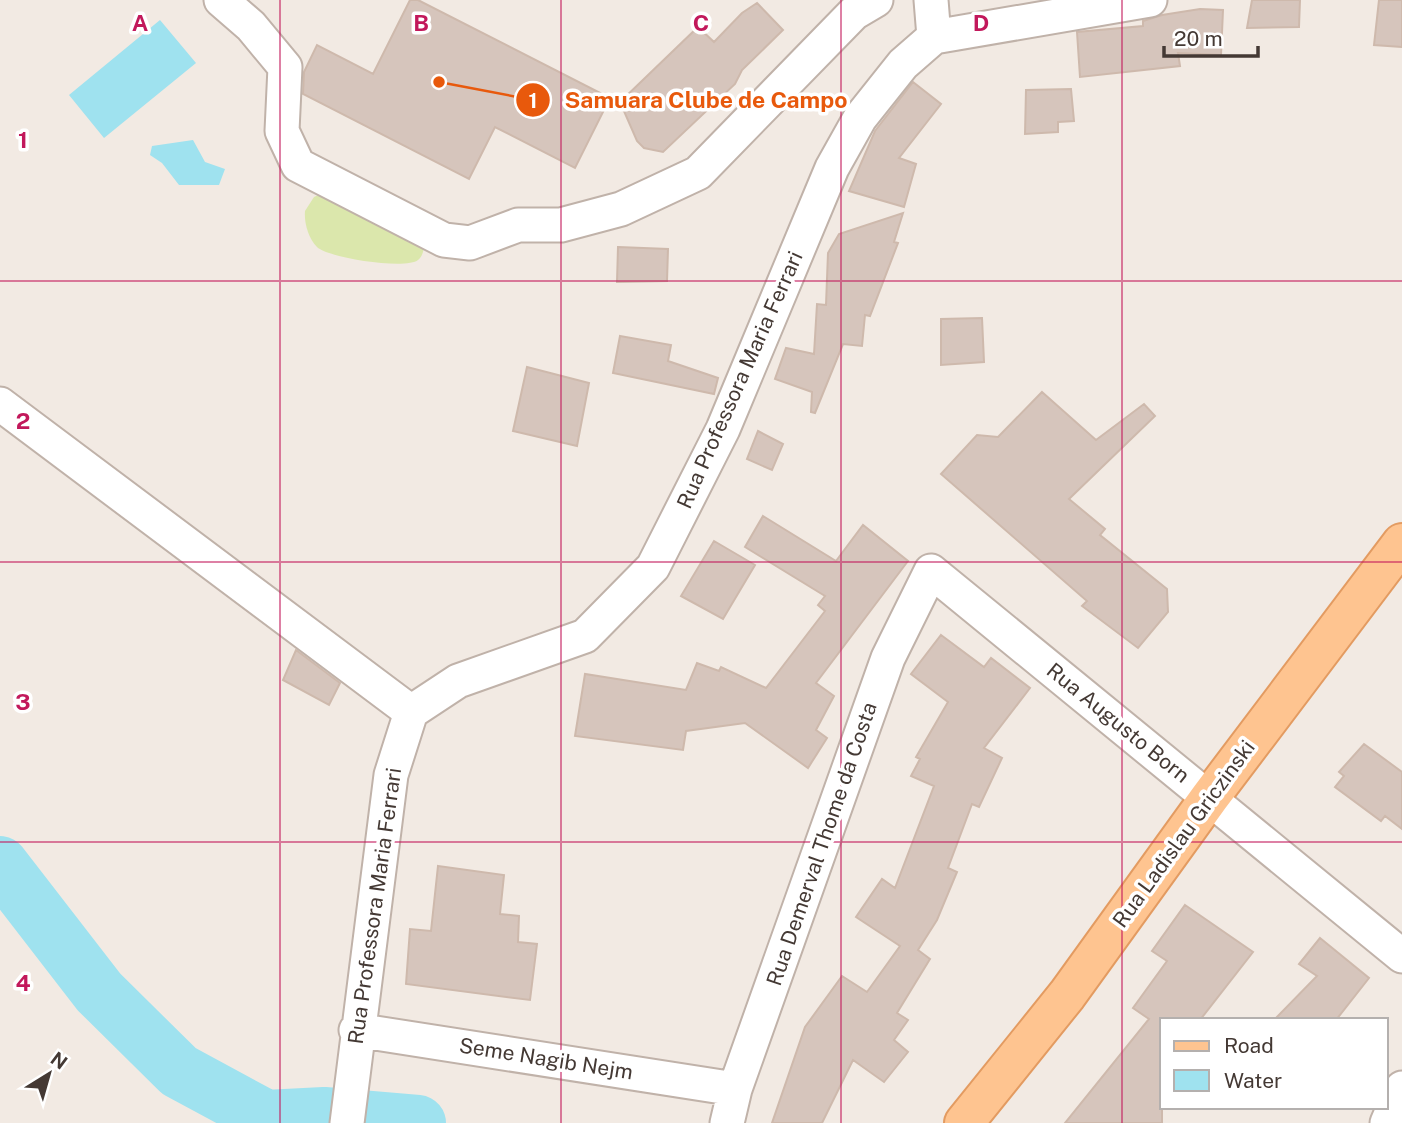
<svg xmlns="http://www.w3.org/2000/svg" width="1402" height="1123" font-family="'Public Sans',sans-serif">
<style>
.green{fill:#dbe7ac}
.water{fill:#9fe2ef}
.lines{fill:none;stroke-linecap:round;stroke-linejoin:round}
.river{stroke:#9fe2ef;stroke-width:56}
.building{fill:#d6c5bc;stroke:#ceb9ac;stroke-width:2}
.minor-casing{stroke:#c0b2a9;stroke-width:37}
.major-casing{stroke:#e39b61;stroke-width:42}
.minor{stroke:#fff;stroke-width:33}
.major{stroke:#fec490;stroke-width:38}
.grid{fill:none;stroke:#c2185b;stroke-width:2;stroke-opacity:0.55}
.labels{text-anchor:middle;stroke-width:7;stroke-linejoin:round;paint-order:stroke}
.street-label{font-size:21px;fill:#443934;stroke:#fff}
.grid-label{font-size:23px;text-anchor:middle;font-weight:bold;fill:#c2185b;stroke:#fff;stroke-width:7;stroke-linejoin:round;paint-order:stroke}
.leader{fill:none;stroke:#e8590c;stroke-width:2.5}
.callout-dot{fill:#e8590c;stroke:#fff;stroke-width:2.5}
.mark-label{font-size:21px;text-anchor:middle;font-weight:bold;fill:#fff}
.callout-label{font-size:23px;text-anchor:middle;font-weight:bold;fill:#e8590c;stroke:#fff;stroke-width:7;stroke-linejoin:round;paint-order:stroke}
</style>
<rect width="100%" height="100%" fill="#f2eae3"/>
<!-- green -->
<path class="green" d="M325,192L424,240C424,247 424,255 418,260C406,270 328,258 317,247C308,238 304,222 305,211L314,197Z"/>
<!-- water -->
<path class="water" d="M160,20L196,63L104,138L69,95Z
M193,140L205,162L225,169L219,185H179L162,163L150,155L152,146Z"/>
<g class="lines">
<!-- river -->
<path class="river" d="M0,864L99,992L179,1071L266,1118L324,1115L418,1123"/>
</g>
<!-- building -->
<path class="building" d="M410,0H418L610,98L575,168L495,127L469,179L303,94L304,72L317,45L373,74Z
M1252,0H1300L1299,27L1247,28Z
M1379,0H1402V47L1374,45Z
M757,3L783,30L742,70L735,84L663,152L644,148L637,141L620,102L698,27L714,42L742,13Z
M1200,9L1223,10L1221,55L1178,53L1180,66L1080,77L1077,32L1143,26V21L1162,15Z
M913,82L941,104L899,158L916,164L904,207L849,191L875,131Z
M1071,89L1074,121L1058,122V132L1025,134L1026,90Z
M903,213L894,242L898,243L870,316L865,315L862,346L843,344L815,413L811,412L812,392L775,379L786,348L814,354L817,304L826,305L828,253L839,234Z
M618,247L668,249L667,281L617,282Z
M982,318L984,362L941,365V319Z
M620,336L671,345L668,361L718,378L714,394L613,373Z
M527,367L589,383L577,446L513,431Z
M1042,392L1096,440L1144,404L1155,416L1069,499L1105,529L1100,535L1167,589L1168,612L1138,648L1082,606L1087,601L941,474L977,435L998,437Z
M758,431L783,444L772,470L747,459Z
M763,516L836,561L863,525L908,561L816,683L834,696L816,730L827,738L808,768L745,723L686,731L683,750L575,736L585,674L686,690L697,663L719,671L721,667L766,688L825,611L818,605L825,596L745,547Z
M714,541L755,565L723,619L681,596Z
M941,635L984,667L991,658L1030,688L984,748L1002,758L979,807L972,804L948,868L957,872L937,920L918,950L930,959L897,1013L908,1020L894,1040L908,1052L884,1082L853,1060L822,1123H772L805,1027L842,976L867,992L900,946L856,917L882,879L895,888L934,786L911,776L920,759L916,757L948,702L911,674Z
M296,650L340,683L329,705L283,680Z
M1364,744L1402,772V829L1385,816L1381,821L1335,787L1344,776L1339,772Z
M438,866L504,875L500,914L519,916L518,942L537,944L530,1000L406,984L410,929L431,931Z
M1185,905L1253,952L1200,1020H1162V1123H1065L1149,1019L1133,1008L1167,961L1152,951Z
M1320,938L1369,978L1336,1020H1274L1317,976L1299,964Z"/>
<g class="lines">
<!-- minor casing -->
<g class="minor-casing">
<path id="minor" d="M221,0L251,26L285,67L282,131L298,165L444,240L470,243L518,225H561L621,209L698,173L854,13L876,0
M931,0L934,37
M0,404L411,712
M356,1030L735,1089
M347,1123L391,775L411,712L458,681L585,636L653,567L723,429L832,168L860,118L903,64L934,37L1150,0
M727,1123L735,1089L888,658L931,571L1402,956
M1387,1123L1402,1088"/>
</g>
<!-- major casing -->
<g class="major-casing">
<path id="major" d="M964,1123L1067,995L1210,797L1402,543"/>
</g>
<!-- minor -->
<use href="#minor" class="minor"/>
<!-- major -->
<use href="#major" class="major"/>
</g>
<!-- grid -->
<path class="grid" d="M280,0V1123M561,0V1123M841,0V1123M1122,0V1123M0,281H1402M0,562H1402M0,842H1402"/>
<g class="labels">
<!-- street labels -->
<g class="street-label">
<text transform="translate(740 380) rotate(-66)" y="7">Rua Professora Maria Ferrari</text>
<text transform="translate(1118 723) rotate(39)" y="7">Rua Augusto Born</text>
<text transform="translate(1184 834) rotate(-54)" y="7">Rua Ladislau Griczinski</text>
<text transform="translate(822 844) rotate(-71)" y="7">Rua Demerval Thome da Costa</text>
<text transform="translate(375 906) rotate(-82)" y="7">Rua Professora Maria Ferrari</text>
<text transform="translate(546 1059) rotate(9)" y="7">Seme Nagib Nejm</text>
</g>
</g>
<g class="grid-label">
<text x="140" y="31">A</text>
<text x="421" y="31">B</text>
<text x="701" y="31">C</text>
<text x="981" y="31">D</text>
<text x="23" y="148">1</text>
<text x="23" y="429">2</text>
<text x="23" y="710">3</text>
<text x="23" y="991">4</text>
</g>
<!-- callouts -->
<path class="leader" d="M439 82L533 100"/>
<g class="callout-dot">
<circle cx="439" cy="82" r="7"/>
<circle cx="533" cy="100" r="18"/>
</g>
<g class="mark-label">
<text x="533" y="108">1</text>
</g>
<g class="callout-label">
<text x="706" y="108">Samuara Clube de Campo</text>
</g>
<!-- legend -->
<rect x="1160" y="1018" width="228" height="91" fill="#ffffff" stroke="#b4b0ae" stroke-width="2"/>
<rect x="1174" y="1041" width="35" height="10" fill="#fec490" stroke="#b4b0ae" stroke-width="2"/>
<text x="1224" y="1053" font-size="21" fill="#443934">Road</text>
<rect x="1174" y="1070" width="35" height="21" fill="#9fe2ef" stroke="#b4b0ae" stroke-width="2"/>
<text x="1224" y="1088" font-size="21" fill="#443934">Water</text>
<!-- north arrow -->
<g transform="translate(49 1074) rotate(37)" stroke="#ffffff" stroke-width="5" paint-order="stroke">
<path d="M0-5L12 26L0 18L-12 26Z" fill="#443934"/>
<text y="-10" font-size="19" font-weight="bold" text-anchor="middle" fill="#443934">N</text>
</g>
<!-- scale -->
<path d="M1164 46v10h94v-10" fill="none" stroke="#443934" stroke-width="3.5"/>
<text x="1174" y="46" font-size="21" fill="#443934" stroke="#ffffff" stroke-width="5" paint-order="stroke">20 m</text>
</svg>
